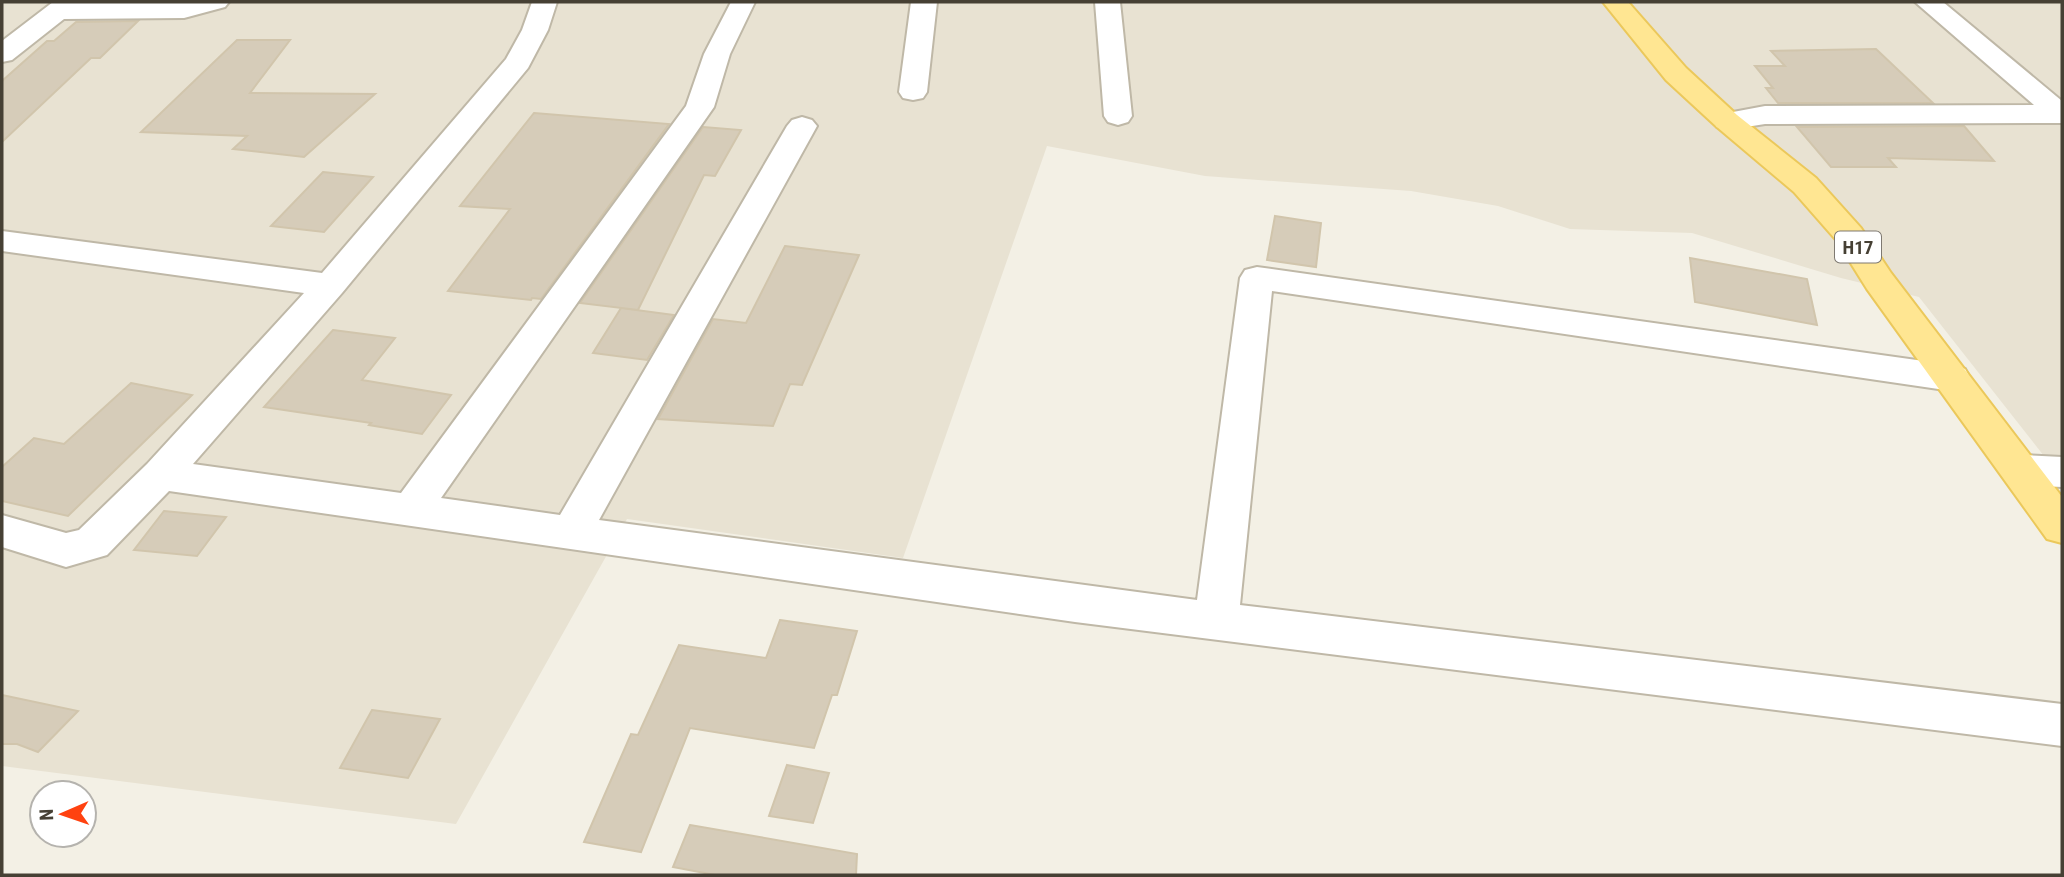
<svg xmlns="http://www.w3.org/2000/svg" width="2064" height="877" font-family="'Roboto Condensed',sans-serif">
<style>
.residential{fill:#e8e2d2}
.building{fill:#d6ccb9;stroke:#d1c5ac;stroke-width:2}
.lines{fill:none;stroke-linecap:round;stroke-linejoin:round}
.street-casing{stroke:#bfb8a7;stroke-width:4}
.primary-casing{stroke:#ebc85b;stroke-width:4}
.street{fill:#fff;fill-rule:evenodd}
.primary{fill:#ffe692;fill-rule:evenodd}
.labels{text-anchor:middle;stroke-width:7;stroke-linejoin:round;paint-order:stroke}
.shield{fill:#fff;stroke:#7e7971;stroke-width:2}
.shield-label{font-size:19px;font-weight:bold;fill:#464034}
</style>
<rect width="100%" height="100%" fill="#f3f0e5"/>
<!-- residential -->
<path class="residential" d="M2,2H2062V479L1919,297L1841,278L1692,233L1570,229L1498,206L1411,191L1205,176L1047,146L903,558L627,519L456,824L2,766Z"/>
<!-- building -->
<path class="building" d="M138,21L100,58H91L2,142V81L47,41H54L76,22Z
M237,40H290L250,93L375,94L304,157L233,149L247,136L141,132Z
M1876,49L1933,103H1778L1766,88H1773L1755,66H1785L1771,51Z
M534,113L669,124L541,299L532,298L531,300L448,291L510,209L460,206Z
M1964,126L1994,161L1888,158L1896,167H1831L1797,127Z
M703,127L741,130L715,176L704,175L638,310L580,303Z
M323,172L373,177L324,232L271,226Z
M1275,216L1321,223L1316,267L1267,260Z
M785,246L859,255L802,385L790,384L773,426L658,419L713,319L746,323Z
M1690,258L1807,279L1817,325L1695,302Z
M621,308L674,315L647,360L593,353Z
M333,330L395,338L362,380L451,395L422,434L369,425L371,423L264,407Z
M131,383L192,395L68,516L2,501V467L34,438L64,444Z
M164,511L226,517L197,556L134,550Z
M780,620L857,631L837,695H832L814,748L690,728L641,852L584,842L631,734L638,735L679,645L766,658Z
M2,695L78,711L38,752L17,744H2Z
M372,710L440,719L408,778L340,768Z
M787,765L829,773L813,823L769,816Z
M690,825L857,854L856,875H715L673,867Z"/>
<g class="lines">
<!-- street casing -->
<g class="street-casing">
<path id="street" d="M53,2H229L225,7L184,18L64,19L12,60L2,62V41Z
M532,2H557L548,30L528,68L342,293L193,464L401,493L686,106L704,54L731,2H755L730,54L714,107L441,498L560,515L787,126L792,120L802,117L812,120L817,126L599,520L1197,600L1240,278L1245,270L1257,267L1952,365L1965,369L1970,378L1965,387L1952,391L1272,291L1240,605L2062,704V746L1075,622L169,491L107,555L66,567L2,547V515L66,533L79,530L147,464L304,293L2,251V231L322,273L506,59L522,30Z
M911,2H937L927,92L923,98L913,100L903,98L899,92Z
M1095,2H1120L1132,116L1128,122L1118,125L1108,122L1104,116Z
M1915,2H1943L2062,101V123L1765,124L1727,130L1717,127L1713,121L1717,115L1765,106L2034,105Z
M2022,455L2062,457V487L2022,485L2008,481L2002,470L2008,459Z"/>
</g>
<!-- primary casing -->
<g class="primary-casing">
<path id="primary" d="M1603,2H1628L1686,68L1737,115L1816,178L1861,228L1891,273L2062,497V543L2047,539L1867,289L1837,241L1794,192L1717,127L1666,80Z"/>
</g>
<!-- street -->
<use href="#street" class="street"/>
<!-- primary -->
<use href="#primary" class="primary"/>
</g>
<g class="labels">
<!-- shield labels -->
<rect class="shield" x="1835" y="231.5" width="46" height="31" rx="5"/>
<g class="shield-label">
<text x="1858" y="254">H17</text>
</g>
</g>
<!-- border -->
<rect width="2064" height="877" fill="none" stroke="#464034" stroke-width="7"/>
<!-- north arrow -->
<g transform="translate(63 814) rotate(268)"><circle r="33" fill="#ffffff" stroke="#b5b3ae" stroke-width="2"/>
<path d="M0-5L12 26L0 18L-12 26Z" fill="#ff4210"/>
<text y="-10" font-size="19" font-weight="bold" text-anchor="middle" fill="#464034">N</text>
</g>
</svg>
